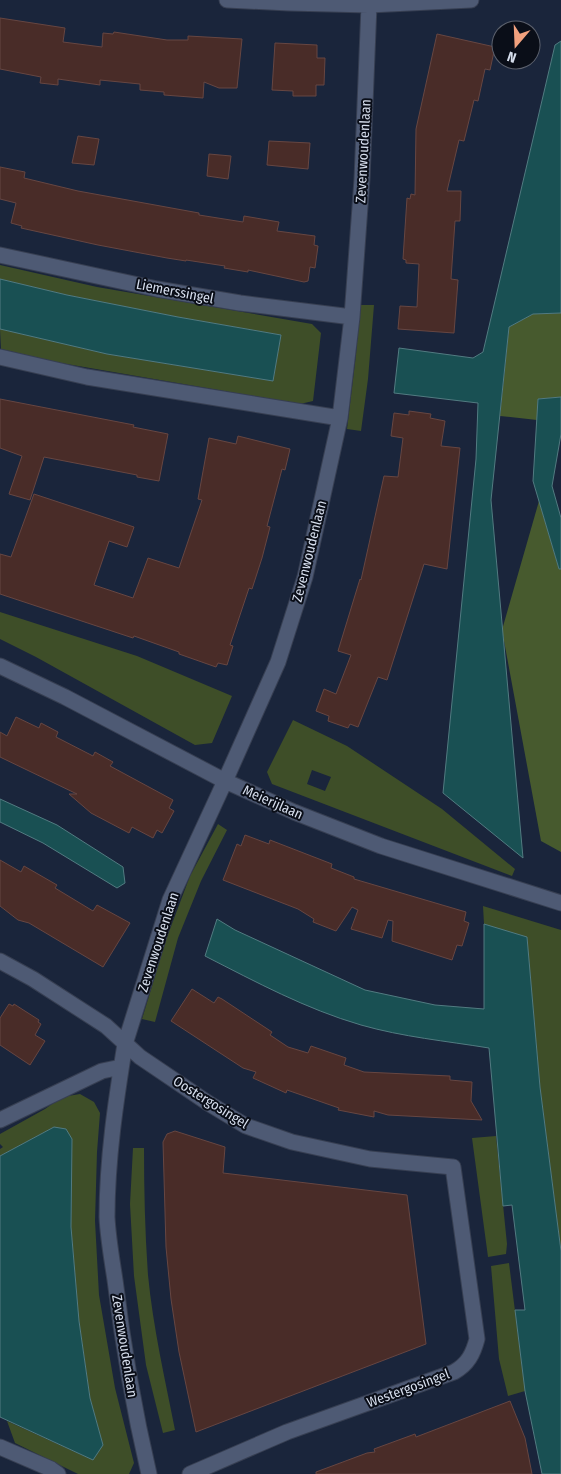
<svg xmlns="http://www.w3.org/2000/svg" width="561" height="1474" font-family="'Fira Sans Condensed',sans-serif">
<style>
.green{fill:#3e4e28;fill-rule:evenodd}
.forest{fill:#475a2e}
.water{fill:#195053;stroke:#527b81}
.building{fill:#492c28;stroke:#664642}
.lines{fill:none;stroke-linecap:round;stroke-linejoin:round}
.street-casing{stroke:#373f52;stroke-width:17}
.street{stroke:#4e5a74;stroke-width:15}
.labels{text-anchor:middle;stroke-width:4;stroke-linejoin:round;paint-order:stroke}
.street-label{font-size:14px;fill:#d6deed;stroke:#0a0e18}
</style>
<rect width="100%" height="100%" fill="#1a253b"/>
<!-- green -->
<path class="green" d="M0,265L97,287L312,324L321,333L313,401L300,404L55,362L1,349L0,329L107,354L273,381L281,335L178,317L67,295L0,279Z
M360,305H374L368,379L361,431L347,429L356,354Z
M0,612L137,656L232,696L212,743L195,745L36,657L0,639Z
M293,720L347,746L442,809L515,869L512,876L272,784L267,772ZM312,770L331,777L325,791L307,784Z
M218,824L227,830L201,881L178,938L155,1022L142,1019L167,937L190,876Z
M483,906L561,930V1251L540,1087L527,938L484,924Z
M80,1094L94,1102L100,1113L97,1152L95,1221L99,1295L115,1388L134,1463L129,1474H78L15,1443L7,1421L93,1460L103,1445L90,1398L79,1321L71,1227L72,1139L54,1127L0,1156V1149L3,1147L0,1144V1134L45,1109L62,1097Z
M496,1136L507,1244L506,1254L488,1257L472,1138Z
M133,1148H144C144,1190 145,1233 148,1275C153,1327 165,1379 175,1430L163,1433L146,1365L134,1276L130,1204Z
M509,1263L525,1391L508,1396L499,1359L491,1266Z"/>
<!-- forest -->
<path class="forest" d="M561,313V397L538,399L537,420L500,416L509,327L533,314Z
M539,501L559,569H561V852L541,841L502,630Z"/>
<!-- water -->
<path class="water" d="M561,41V313L533,314L509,327L491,500L523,858L443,793L476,459L478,403L394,393L399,348L473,358L483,352L555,45Z
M0,279L67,295L178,317L281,335L273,381L107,354L0,329Z
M561,397V434L552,486L561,518V569H559L533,481L538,399Z
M0,799L57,825L123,867L125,883L117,888L43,843L0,822Z
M217,919L235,930L365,990L435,1005L484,1009V924L527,937L540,1087L561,1251V1474H542L525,1391L515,1310H525L512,1205L503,1206L489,1048C446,1041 403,1037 361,1025C306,1009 256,982 205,956Z
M54,1127L66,1129L72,1139L71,1227L79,1321L90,1398L103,1445L93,1460L0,1417V1156Z"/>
<!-- building -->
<path class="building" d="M0,18L65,28L63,42L102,47L103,33L113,34L114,32L167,40H188V36L242,39L237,88H219L204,82L203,98L164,95V92L140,90V84L100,80V85L58,79V85L40,83L41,77L0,69Z
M437,34L495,47L490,70L485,69L478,101L474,100L464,141L459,140L447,191H461L460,221H455L451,279L458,280L454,333L398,329L400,306L417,307L419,264L406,263V260L403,259L407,198L410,199L411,194L415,195L416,129Z
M275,43L317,45V58H325L324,85H316V96H293V91L272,90Z
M78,136L99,139L94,165L72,163Z
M269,141L310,143L308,169L267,165Z
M209,154L231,156L228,179L207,176Z
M0,167L25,172L24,178L78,191L199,213V215L243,222L244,216L279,222L277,231L315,236L314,245L318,246L315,268L310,267L308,281L304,282L248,270V272L224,268L225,266L186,260V261L167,258L98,245L21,228L22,226L11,223L16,203L0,199Z
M0,399L134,425L133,427L168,434L159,481L137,477V475L44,457L30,500L9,494L22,456L0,448Z
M409,411L431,414L430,418L445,421L441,446L460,448L447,569L424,564L387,680L378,677L358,727L350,724L348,728L328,721L329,716L316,711L324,689L336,694L351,655L338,651L360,579L361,580L384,476L398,477L403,438L391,436L394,413L409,415Z
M238,436L290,449L285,470L282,469L267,526L270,527L262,558L252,589L249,588L230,645L233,646L227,665L218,663L216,667L179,654V652L134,636L133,638L0,594V554L11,557L34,494L134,527L127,547L109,541L94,585L133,598L148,558L179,568L202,500L198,499L209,438L236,444Z
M16,717L39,728L41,723L58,732L56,737L93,756L95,752L113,762L110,766L173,800L169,808L174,811L162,833L157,830L153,838L132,827L129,833L91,813L69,794H77L0,757V732L7,736Z
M245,835L269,844L270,840L332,864L331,868L354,877V879L466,912L464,921L469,923L462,946L457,945L452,960L392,941L393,921L388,920L382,938L351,929L358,910L352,907L336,931L313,922L314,919L298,909L223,880L237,844L241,846Z
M0,860L21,872L24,866L57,885L55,888L93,911L97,905L130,923L103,967L29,923L18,920L0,906Z
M192,989L214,1003L218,997L222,999L272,1032L270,1035L288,1047L308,1053L311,1046L346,1058L344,1065L364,1072L450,1076V1080L472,1082L471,1101L482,1120L388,1115L374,1111V1117L338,1110L339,1108L287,1090L286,1093L253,1078L256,1072L243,1068L171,1021Z
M9,1004L13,1006L14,1004L39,1020L38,1022L41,1024L35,1035L45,1041L30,1065L0,1045V1018Z
M175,1131L225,1147L223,1173L407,1195L426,1344L196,1432L179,1352L171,1299L166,1247L163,1142L167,1134Z
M510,1401L525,1438L532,1474H316V1472L367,1453L375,1452L374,1449L415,1434L416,1437Z"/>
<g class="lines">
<!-- street casing -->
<g class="street-casing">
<path id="street" d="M227,0L289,3L369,5L471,0
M0,255L157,289L240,303L352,317
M0,357L87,377L340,418
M0,666L65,697L225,781L294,812L381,846L561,903
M0,961L33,979L106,1026L140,1057L208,1103L246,1126L292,1142L370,1159L453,1167L477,1339C473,1354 468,1364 454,1372L287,1432L190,1474
M0,1120L102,1071L121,1067
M0,1447L51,1469L58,1474
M149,1474C134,1410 123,1346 115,1280C112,1260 108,1238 107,1217C107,1159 116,1100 125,1044L170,900L225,781L278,662L305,577L340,418L352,317L362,179L369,5"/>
</g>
<!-- street -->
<use href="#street" class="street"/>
</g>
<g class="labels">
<!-- street labels -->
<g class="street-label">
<text transform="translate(363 151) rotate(-87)" y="5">Zevenwoudenlaan</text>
<text transform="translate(175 291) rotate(11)" y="5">Liemerssingel</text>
<text transform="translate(309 551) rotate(-76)" y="5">Zevenwoudenlaan</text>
<text transform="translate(273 802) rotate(24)" y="5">Meierijlaan</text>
<text transform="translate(158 942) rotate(-72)" y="5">Zevenwoudenlaan</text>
<text transform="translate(211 1102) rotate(32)" y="5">Oostergosingel</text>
<text transform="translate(125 1346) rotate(81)" y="5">Zevenwoudenlaan</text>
<text transform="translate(408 1388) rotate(-20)" y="5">Westergosingel</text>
</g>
</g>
<!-- north arrow -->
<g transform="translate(516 45) rotate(199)"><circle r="24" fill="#0a0e18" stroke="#5c616d"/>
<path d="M0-4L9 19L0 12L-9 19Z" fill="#f2a17e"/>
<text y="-8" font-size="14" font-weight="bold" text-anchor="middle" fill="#d6deed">N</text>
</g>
</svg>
